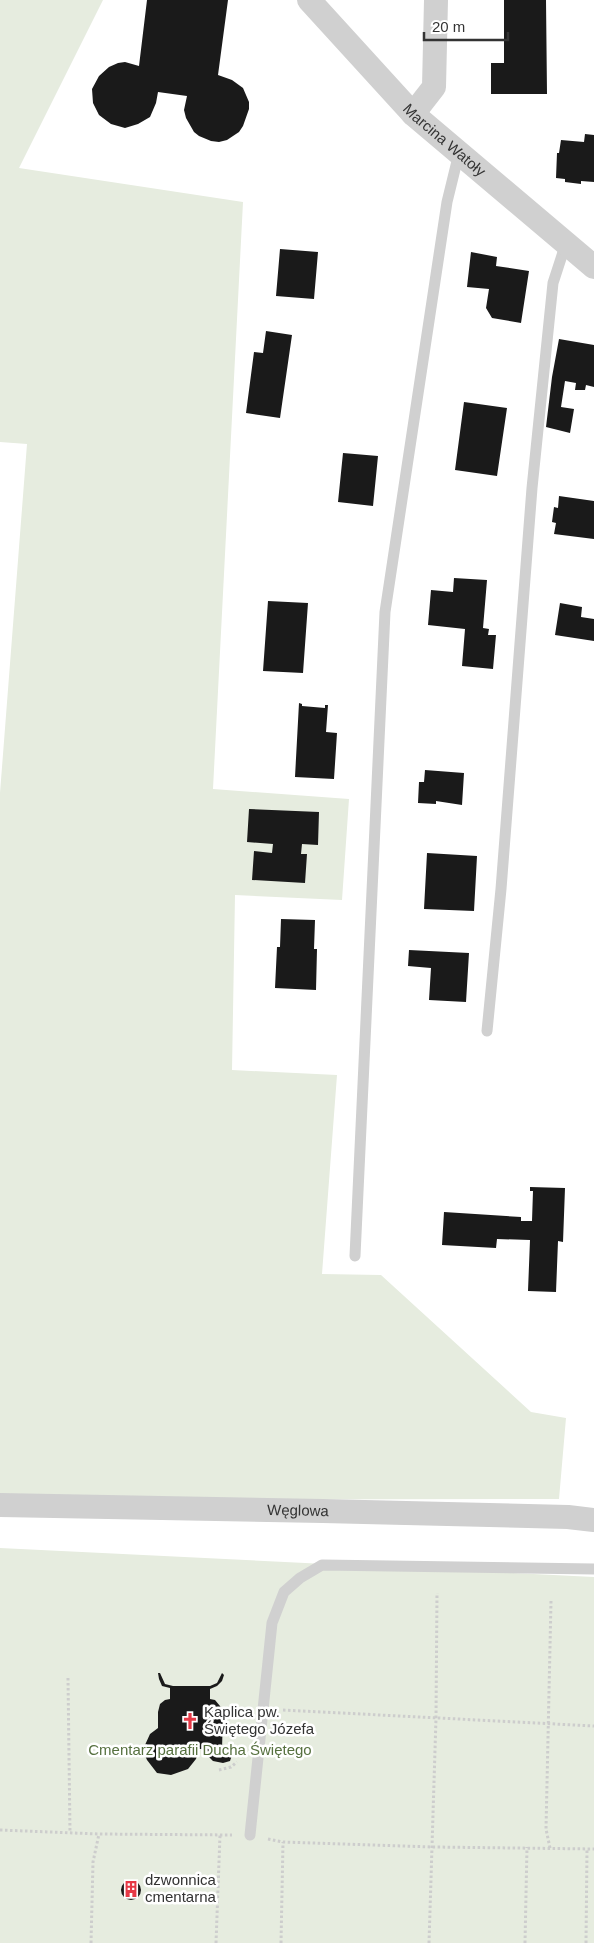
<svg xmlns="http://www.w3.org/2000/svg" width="594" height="1943" font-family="Helvetica,sans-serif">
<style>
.green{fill:#e6ecdf}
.building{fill:#1a1a1a}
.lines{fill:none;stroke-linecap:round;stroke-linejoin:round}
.path{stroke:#cdcdcd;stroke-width:3;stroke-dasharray:2.5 2.5;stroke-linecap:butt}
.service{stroke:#d0d0d0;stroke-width:11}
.minor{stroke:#d0d0d0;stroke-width:24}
.labels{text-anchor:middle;stroke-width:5;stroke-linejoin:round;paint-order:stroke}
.street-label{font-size:15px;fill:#333;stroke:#fff}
.poi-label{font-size:15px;fill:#333;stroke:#fff;text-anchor:start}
.park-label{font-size:15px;fill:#56703f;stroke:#fff}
</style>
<rect width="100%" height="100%" fill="#fff"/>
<!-- green -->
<path class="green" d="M0,0H103L19,168L243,202L213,789L349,799L342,900L235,895L232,1070L337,1075L322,1274L381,1275L531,1412L566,1418L559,1499L39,1500L0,1497V793L27,444L0,442Z
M0,1548L594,1577V1943H0Z"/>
<!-- building -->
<path class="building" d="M147,0H228L218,75L232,80L243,88L249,102V109L243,126L239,132L227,140L219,142L211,141L199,136L194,132L186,118L184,110L187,96L158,92L156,103L150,117L138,124L125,128L111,124L99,115L93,103L92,89L99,76L109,67L118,63L125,62L139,66Z
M504,0H546L547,94H491V63H504Z
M585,134L594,135V182L581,181V184L565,182V179L556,178L557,153H559L561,140L584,142Z
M280,249L318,252L314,299L276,296Z
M471,252L497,257L496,266L529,271L521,323L492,318L486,308L489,289L467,287Z
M266,331L292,335L280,418L246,413L254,352L263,353Z
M559,339L594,345V387L586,385L585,390H575L576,383L565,381L561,407L574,409L570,433L546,427L552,377Z
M464,402L507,408L497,476L455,470Z
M343,453L378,456L373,506L338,502Z
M559,496L594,501V539L554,534L556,523L552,522L554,507L558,508Z
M454,578L487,580L483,628L489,629L488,635H496L493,669L462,666L465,629L428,625L431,590L453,592Z
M268,601L308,603L303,673L263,671Z
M560,603L582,607L581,617L594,619V641L555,635Z
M299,703L302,704V706L325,708V705H328L326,732L337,733L334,779L295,777Z
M425,770L464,773L462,805L436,801V804L418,803L419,782H424Z
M249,809L319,812L318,845L302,844L301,854H307L305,883L252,880L254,851L272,853L273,844L247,842Z
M427,853L477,856L474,911L424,909Z
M281,919L315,920L314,949H317L316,990L275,988L277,947H280Z
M409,950L469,953L466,1002L429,1000L431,968L408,966Z
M530,1187L565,1188L563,1242L558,1241L556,1292L528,1291L530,1240L497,1239L496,1248L442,1245L444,1212L521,1217V1221H532L533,1191H530Z
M158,1673H160L165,1684L173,1686H210L217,1683L222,1673L224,1675L222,1681L217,1686L210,1689V1699L215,1700L220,1706L223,1714L222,1749H234L230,1761L223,1763L213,1761L208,1756L207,1749H199L196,1759L188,1769L171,1775L157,1773L147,1760L144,1753L145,1745L150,1734L158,1728V1712L160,1704L165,1700L170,1699V1688L162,1686L159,1679Z
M121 1890a10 10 0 1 1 20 0a10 10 0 1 1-20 0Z"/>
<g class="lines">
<!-- path -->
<path class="path" d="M68,1678L70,1833
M283,1710L594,1726
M219,1770L231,1767L237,1762
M0,1830L99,1834L232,1835
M268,1839L283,1842L433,1847L594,1849
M550,1848L546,1829L551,1601
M91,1943L93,1862L99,1834
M216,1943L220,1835
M281,1943L283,1842
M429,1943L436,1718L437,1593
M525,1943L527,1847
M586,1943L587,1848"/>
<!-- service -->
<path class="service" d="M487,1031L501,889L532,488L553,283L566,243
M355,1256L385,612L447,202L459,153
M250,1835L272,1623L284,1592L300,1578L322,1565L594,1569"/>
<!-- minor -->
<g class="minor">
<path id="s1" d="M309,0L413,114L594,267"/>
<path d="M413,114L434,87L436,0"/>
<path id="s2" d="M0,1505L323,1511L568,1517L594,1520"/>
</g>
</g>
<!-- icons -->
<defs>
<g id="church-bare" transform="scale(1.35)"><path d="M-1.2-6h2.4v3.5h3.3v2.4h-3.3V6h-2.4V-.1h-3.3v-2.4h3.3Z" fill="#e63946" stroke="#fff" stroke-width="2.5" paint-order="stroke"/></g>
<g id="building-bare" transform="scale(1.35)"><path d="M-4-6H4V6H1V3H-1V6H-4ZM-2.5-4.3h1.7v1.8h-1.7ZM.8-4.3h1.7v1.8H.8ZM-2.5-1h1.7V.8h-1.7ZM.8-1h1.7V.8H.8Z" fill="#e63946" stroke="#fff" stroke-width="2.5" paint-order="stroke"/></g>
</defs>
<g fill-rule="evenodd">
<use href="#church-bare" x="190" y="1721"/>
<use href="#building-bare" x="131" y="1889"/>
</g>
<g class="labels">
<!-- street labels -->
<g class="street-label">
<text dy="5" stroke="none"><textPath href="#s1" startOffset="195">Marcina Watoły</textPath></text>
<text dy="5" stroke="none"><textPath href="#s2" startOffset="298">Węglowa</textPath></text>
</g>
<!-- poi labels -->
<g class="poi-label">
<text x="204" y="1717">Kaplica pw.<tspan x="204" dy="17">Świętego Józefa</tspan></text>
<text x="145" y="1885">dzwonnica<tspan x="145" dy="17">cmentarna</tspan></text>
</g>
<!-- park labels -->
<g class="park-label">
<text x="200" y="1755">Cmentarz parafii Ducha Świętego</text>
</g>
</g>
<!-- scale -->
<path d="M424 32v8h84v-8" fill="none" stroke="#333333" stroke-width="2.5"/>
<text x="432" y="32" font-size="15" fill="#333333" stroke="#ffffff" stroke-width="4" paint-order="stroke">20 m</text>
</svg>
